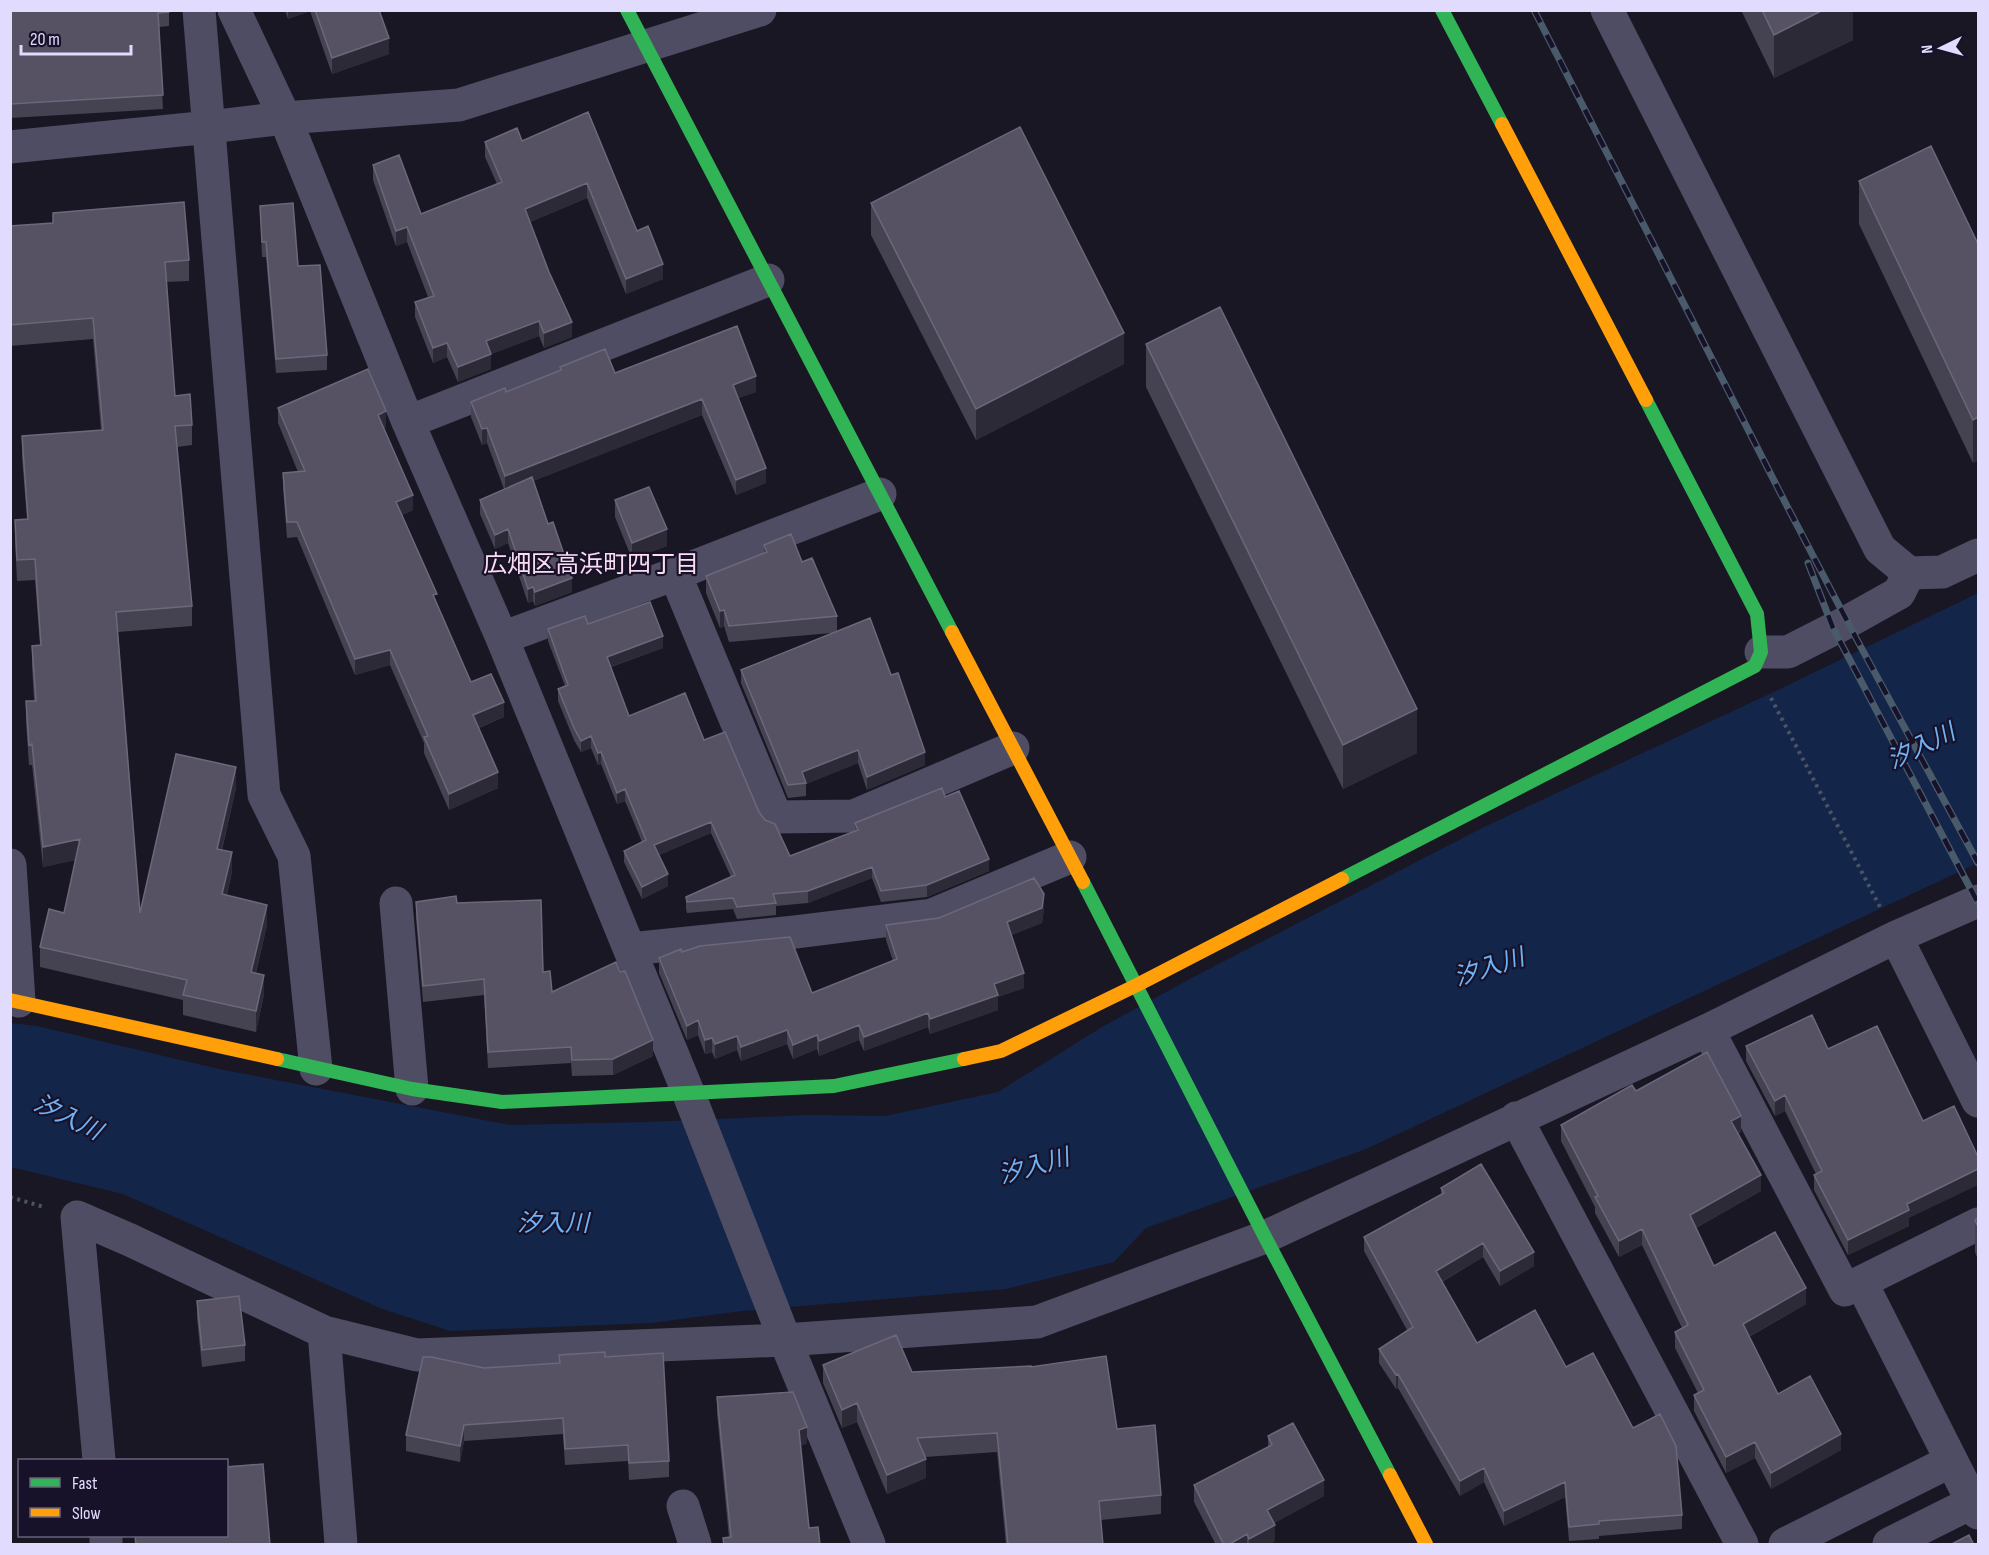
<svg xmlns="http://www.w3.org/2000/svg" width="1989" height="1555" font-family="'Sofia Sans Condensed','Noto Sans JP',sans-serif">
<style>
.water{fill:#132549}
.lines{fill:none;stroke-linecap:round;stroke-linejoin:round}
.path{stroke:#4a5462;stroke-width:4;stroke-dasharray:3 4.5;stroke-linecap:butt}
.street{stroke:#4f4d64;stroke-width:33}
.fast{stroke:#30b455;stroke-width:14}
.slow{stroke:#ff9f0a;stroke-width:14}
.rail-casing{stroke:#495a6b;stroke-width:7}
.rail{stroke:#171229;stroke-width:4.5;stroke-dasharray:14;stroke-linecap:butt}
.wall{fill:#454252}
.shaded-wall{fill:#2d2a38}
.building{fill:#565264;stroke:#6b687c;stroke-width:1.5}
.labels{text-anchor:middle;stroke-width:4.5;stroke-linejoin:round;paint-order:stroke}
.neighbourhood-label{font-size:24px;fill:#fdddf0;stroke:#171229}
.water-label{font-size:24px;font-style:italic;fill:#6fb3f7;stroke:#171229}
</style>
<rect width="100%" height="100%" fill="#1a1724"/>
<!-- water -->
<path class="water" d="M1978,593V863L1366,1149L1146,1228L1114,1262L1006,1289L742,1311L651,1323L450,1331L380,1308L123,1194L11,1167V1023L37,1026L219,1069L510,1125L646,1122L809,1115L885,1116L998,1092L1102,1027L1203,972L1484,827L1780,689Z"/>
<g class="lines">
<!-- path -->
<path class="path" d="M1771,698L1880,907
M10,1197L44,1207"/>
<!-- street -->
<path class="street" d="M199,10L264,795L294,856L316,1069
M234,10L285,118L408,422L502,638L688,1092L785,1340L869,1544
M1607,10L1880,549L1909,573L1942,572L1978,555
M10,147L210,127L285,118L459,105L760,10
M408,422L768,280
M675,574L776,817L854,816L1013,748
M502,638L675,574L880,494
M1761,652H1788L1847,622L1899,593L1909,573
M10,865L19,1001
M396,903L412,1089
M1896,937L1978,1101
M630,949L795,932L932,915L1070,857
M1708,1030L1845,1290L1978,1224
M1516,1118L1742,1544
M1861,1282L1978,1513
M324,1332L341,1544
M99,1460L77,1217L130,1240L324,1332L417,1355L785,1340L1037,1322L1265,1237L1708,1030L1896,937L1978,901
M683,1506L695,1544
M106,1536V1544
M1785,1544L1951,1461
M1889,1544L1973,1502"/>
<!-- fast -->
<path class="fast" d="M627,10L952,632
M1442,10L1502,124
M1342,879L1755,666L1761,652L1757,614L1646,400
M1083,882L1265,1237L1390,1475
M277,1059L412,1089L502,1102L834,1086L964,1059"/>
<!-- slow -->
<path class="slow" d="M1502,124L1646,400
M952,632L1083,882
M10,1000L277,1059
M964,1059L1001,1051L1137,985L1342,879
M1390,1475L1426,1544"/>
<!-- rail casing -->
<g class="rail-casing">
<path id="rail" d="M1534,10L1787,506L1856,638L1978,863
M1808,563L1833,628L1978,903"/>
</g>
<!-- rail -->
<use href="#rail" class="rail"/>
</g>
<!-- wall -->
<path class="wall" d="M10,10H169V26L159,27L163,109L10,118Z
M285,10H379L389,54L332,74L310,11L288,19Z
M1741,10H1853V40L1774,78Z
M588,112L637,231L663,279L626,294L587,198L530,222L572,337L544,348L539,336L491,354V369L458,382L447,357L433,363L415,317V302L428,297L407,242L396,246L373,180V165L421,214L497,184L485,157V142L522,141Z
M1859,181L1978,244L1973,463L1859,224Z
M871,203L1124,364L976,440L871,235Z
M260,206L298,266L327,355V370L276,373L266,257H262Z
M53,213L189,260V281L166,282L175,396L192,425V445L177,447L192,606V626L118,632L140,913L236,788L222,850L232,872L227,895L267,925L256,973L264,995L256,1032L183,1015V1000L40,967V947L64,913L75,860L43,867L32,765H29L26,722V701H34L32,666V646L40,645L35,580L17,581L15,541V520L27,519L22,457V436L101,430L93,339L10,346V226L53,223Z
M1146,344L1417,753L1343,789L1146,387Z
M560,367L756,392L738,398L766,483L736,495L702,415L533,481L572,592L535,606L533,601L528,603L508,543L495,549L480,514V500L504,489L487,443L482,445L471,417V402L506,392L560,370Z
M278,408L386,427L384,428L413,510L402,515L437,603L471,682L504,717L479,728L498,788L449,810L424,753V743L390,665L355,675L297,537L287,538L283,488V473L298,472L278,423Z
M615,500L667,546L632,559L615,517Z
M764,545L802,562L837,616V631L925,765L867,790L858,763L806,784V796L788,798L741,683V670L832,633L729,642L724,626L720,628L706,593V576L764,553Z
M588,624L663,648L611,667L629,716L704,740L790,856L855,832V823L945,797L989,871L927,897L881,902L872,878L808,903L776,906V915L737,919L733,909L687,913L686,909V897L731,877L711,833L659,855L668,886L642,899L624,862V851L642,842L625,801L617,804L601,764L598,765L591,748L581,752L574,740L558,701V689L565,686L548,641V629Z
M416,902L457,903L543,972L552,992L653,1056L613,1075L572,1076L571,1063L488,1068L484,995L423,1002L416,918Z
M1044,908L1042,923L1011,935L1024,988L998,997V1010L930,1034L928,1027L864,1051L859,1040L819,1056L817,1049L793,1059L787,1044L741,1061L737,1050L715,1059L712,1052L705,1054L698,1035L687,1040L659,973V958L682,952L812,993L893,961L886,940V925Z
M1746,1046L1909,1218V1226L1848,1255L1814,1190V1175L1816,1174L1785,1111L1775,1116L1746,1061Z
M1636,1091L1741,1132L1738,1134L1761,1191L1696,1228L1714,1266L1806,1304L1749,1337L1778,1394L1841,1450L1771,1489L1755,1458L1726,1473L1694,1411V1395L1698,1393L1675,1348V1332L1682,1328L1642,1245L1619,1257L1595,1213V1207L1561,1141V1125Z
M1441,1188L1534,1266L1500,1286L1483,1257L1442,1282L1477,1343L1566,1367L1633,1428L1682,1515V1529L1599,1536V1539L1569,1541L1565,1497L1504,1526L1484,1482L1460,1496L1398,1388L1396,1389L1379,1363V1349L1407,1330L1364,1251V1237L1441,1195Z
M1978,1218V1260L1975,1252V1220Z
M197,1301L245,1345V1361L202,1367L197,1318Z
M559,1355L605,1357L669,1461V1477L629,1480L628,1461L565,1465L563,1434L464,1441L460,1462L406,1451V1435L484,1368L559,1363Z
M823,1365L912,1372L1031,1367L1117,1429L1161,1495V1514L1101,1520L1103,1545H1006L997,1452L925,1457L926,1478L887,1494L857,1422L842,1428L823,1383Z
M717,1397L807,1443L800,1446L809,1528L820,1545H723V1538H729L717,1413Z
M1268,1436L1324,1496L1274,1523L1275,1541L1269,1545H1216L1194,1502V1485L1268,1447Z"/>
<!-- shaded-wall -->
<path class="shaded-wall" d="M288,10H310V11L288,19Z
M1823,10H1853V40L1774,78V35Z
M389,38V54L332,74V58Z
M587,183V198L525,224V209Z
M407,227V242L396,246V231Z
M663,264V279L626,294V279Z
M539,321V336L486,356V341Z
M572,322V337L544,348V333Z
M1124,333V364L976,440V409Z
M447,343V357L433,363V348Z
M491,354V369L458,382V367Z
M756,376V392L733,400V385Z
M702,399V415L505,492V476Z
M386,411V427L378,431V415Z
M1978,417V461L1973,463V420Z
M487,428V443L482,445V429Z
M766,468V483L736,495V480Z
M413,495V510L396,518V502Z
M508,529V543L495,549V535Z
M667,529V546L632,559V543Z
M572,578V592L535,606V592Z
M533,587V601L528,603V589Z
M724,610V626L720,628V611Z
M663,636V648L607,668V657Z
M390,650V665L355,675V659Z
M504,702V717L473,730V715Z
M1417,709V753L1343,789V745Z
M591,736V748L581,752V741Z
M858,750V763L806,784L802,772Z
M601,752V764L598,765V753Z
M925,752V765L867,790V777Z
M236,767V788L217,869V849Z
M498,772V788L449,810V794Z
M625,789V801L617,804V793Z
M711,822V833L654,857V845Z
M80,839V859L43,867V847Z
M232,852V872L222,914V894Z
M989,859V871L927,897V885Z
M872,867V878L808,903V891Z
M668,874V886L642,899V887Z
M1044,894V908L1042,923L1007,936V922Z
M267,905V925L251,992V972Z
M1024,973V988L998,997V1010L930,1034V1019L994,984Z
M264,975V995L256,1032V1011Z
M928,1013V1027L864,1051V1037Z
M698,1020V1035L687,1040V1026Z
M859,1025V1040L819,1056V1041Z
M787,1030V1044L741,1061V1047Z
M817,1035V1049L793,1059V1045Z
M737,1036V1050L715,1059V1044Z
M712,1038V1052L705,1054V1040Z
M653,1040V1056L613,1075V1059Z
M1785,1095V1111L1775,1116V1101Z
M1741,1116V1132L1731,1137V1121Z
M1978,1169V1185L1909,1218V1226L1848,1255V1240L1907,1204Z
M1761,1175V1191L1690,1231V1215Z
M1642,1229V1245L1619,1257V1241Z
M1483,1243V1257L1436,1285V1271Z
M1534,1252V1266L1500,1286V1271Z
M1806,1288V1304L1743,1340V1324Z
M1398,1374V1388L1396,1389V1375Z
M857,1403V1422L842,1428V1410Z
M464,1425V1441L460,1462V1446Z
M807,1427V1443L799,1446V1430Z
M1841,1434V1450L1771,1489V1473Z
M1755,1442V1458L1726,1473V1457Z
M926,1459V1478L887,1494V1475Z
M1484,1468V1482L1460,1496V1481Z
M1324,1480V1496L1267,1527V1510Z
M1565,1482V1497L1504,1526V1511Z
M1275,1525V1541L1269,1545H1249V1539Z
M1247,1534V1545H1228Z"/>
<!-- building -->
<path class="building" d="M10,10H169V12L158,13L163,95L10,104Z
M315,10H379L389,38L332,58Z
M1762,10H1823L1774,35Z
M588,112L637,231L648,226L663,264L626,279L587,183L525,209L549,272L572,322L544,333L539,321L486,341L491,354L458,367L447,343L433,348L415,302L434,296L407,227L396,231L373,165L399,155L421,214L502,182L485,142L517,128L522,141Z
M1020,127L1124,333L976,409L871,203Z
M1931,146L1978,244V417L1973,420L1859,181Z
M184,202L189,260L165,262L175,396L190,394L192,425L175,426L192,606L116,612L140,913L176,754L236,767L217,849L232,852L222,894L267,905L251,972L264,975L256,1011L183,995L187,980L40,947L49,909L64,913L80,839L43,847L32,744L29,745L26,701H36L32,646L41,645L35,559L17,560L15,520L28,519L22,436L103,430L93,318L10,325V226L53,223V213Z
M293,203L298,266L320,265L327,355L276,359L266,242H262L260,206Z
M1220,307L1417,709L1343,745L1146,344Z
M737,326L756,376L733,385L766,468L736,480L702,399L505,476L487,428L482,429L471,402L505,388L506,392L561,370L560,367L605,349L615,373Z
M368,369L386,411L378,415L413,495L396,502L437,594L433,595L471,682L491,674L504,702L473,715L498,772L449,794L424,737L428,736L390,650L355,659L297,522H287L283,473L305,471L278,408Z
M532,477L548,524L553,522L572,578L535,592L533,587L528,589L508,529L495,535L480,500Z
M649,487L667,529L632,543L615,500Z
M791,534L802,562L812,558L837,616L729,626L724,610L720,611L706,576L767,552L764,545Z
M650,602L663,636L607,657L629,716L685,693L704,740L725,732L759,812L765,820L775,824L790,856L858,830L855,823L942,788L945,797L959,791L989,859L927,885L881,891L872,867L808,891L773,894L776,903L737,907L733,898L687,902L686,897L735,875L711,822L654,845L668,874L642,887L624,851L646,840L625,789L617,793L601,752L598,753L591,736L581,741L574,728L558,689L568,685L548,629L585,616L588,624Z
M870,618L891,675L898,673L925,752L867,777L858,750L802,772L806,783L788,785L741,670Z
M1034,878L1044,894L1042,908L1007,922L1024,973L994,984L998,995L930,1019L928,1013L864,1037L859,1025L819,1041L817,1035L793,1045L787,1030L741,1047L737,1036L715,1044L712,1038L705,1040L698,1020L687,1026L659,958L681,949L682,952L700,946L790,937L812,993L897,959L886,925L939,918Z
M456,896L457,903L541,900L543,972L550,971L552,992L616,962L620,972L625,971L653,1040L613,1059L572,1060L571,1047L488,1052L484,979L423,986L416,902Z
M1812,1015L1828,1049L1877,1026L1923,1121L1954,1106L1978,1157V1169L1907,1204L1909,1210L1848,1240L1814,1175L1822,1171L1785,1095L1775,1101L1746,1046Z
M1707,1052L1741,1116L1731,1121L1761,1175L1690,1215L1714,1266L1775,1232L1806,1288L1743,1324L1778,1394L1810,1376L1841,1434L1771,1473L1755,1442L1726,1457L1694,1395L1704,1390L1675,1332L1688,1325L1642,1229L1619,1241L1595,1197L1598,1196L1561,1125L1632,1085L1636,1091Z
M1481,1164L1534,1252L1500,1271L1483,1243L1436,1271L1477,1343L1535,1310L1566,1367L1593,1353L1633,1428L1660,1414L1676,1446L1682,1515L1599,1521V1524L1569,1527L1565,1482L1504,1511L1484,1468L1460,1481L1398,1374L1396,1375L1379,1349L1413,1327L1364,1237L1444,1193L1441,1188Z
M1978,1218V1227L1975,1220Z
M239,1296L245,1345L202,1350L197,1301Z
M896,1335L912,1372L1031,1366V1367L1106,1356L1117,1429L1155,1425L1161,1495L1099,1501L1103,1545H1008L997,1433L917,1438L926,1459L887,1475L857,1403L842,1410L823,1365Z
M605,1352V1357L663,1353L669,1461L629,1463L628,1445L565,1449L563,1418L464,1425L460,1446L406,1435L423,1357H431L484,1368L560,1363L559,1355Z
M793,1392L807,1427L799,1430L809,1528L818,1527L820,1545H724L723,1538L731,1537L717,1397Z
M1293,1423L1324,1480L1267,1510L1275,1525L1249,1539L1247,1534L1228,1545H1224L1194,1485L1272,1445L1268,1436Z
M263,1464L270,1545H136L135,1536H226V1467Z
M1969,1535L1974,1545H1950Z"/>
<g class="labels">
<!-- neighbourhood labels -->
<g class="neighbourhood-label">
<text x="591" y="572">広畑区高浜町四丁目</text>
</g>
<!-- water labels -->
<g class="water-label">
<text transform="translate(1921 746) rotate(-26)" y="8">汐入川</text>
<text transform="translate(1489 967) rotate(-18)" y="8">汐入川</text>
<text transform="translate(68 1117) rotate(26)" y="8">汐入川</text>
<text transform="translate(1034 1166) rotate(-16)" y="8">汐入川</text>
<text x="553" y="1231">汐入川</text>
</g>
</g>
<!-- border -->
<rect width="1989" height="1555" fill="none" stroke="#e1dcfd" stroke-width="24"/>
<!-- legend -->
<rect x="18" y="1459" width="210" height="78" fill="#171229" stroke="#68637e" stroke-width="1.5"/>
<rect x="30" y="1478" width="30" height="9" fill="#30b455" stroke="#68637e" stroke-width="1.5"/>
<text x="72" y="1489" font-size="18" fill="#e1dcfd">Fast</text>
<rect x="30" y="1508" width="30" height="9" fill="#ff9f0a" stroke="#68637e" stroke-width="1.5"/>
<text x="72" y="1519" font-size="18" fill="#e1dcfd">Slow</text>
<!-- north arrow -->
<g transform="translate(1941 48) rotate(265)" stroke="#171229" stroke-width="4.5" paint-order="stroke">
<path d="M0-4.5L10 22L0 15L-10 22Z" fill="#e1dcfd"/>
<text y="-9" font-size="16" font-weight="bold" text-anchor="middle" fill="#e1dcfd">N</text>
</g>
<!-- scale -->
<path d="M21 45v9h110v-9" fill="none" stroke="#e1dcfd" stroke-width="3"/>
<text x="30" y="45" font-size="18" fill="#e1dcfd" stroke="#171229" stroke-width="4.5" paint-order="stroke">20 m</text>
</svg>
